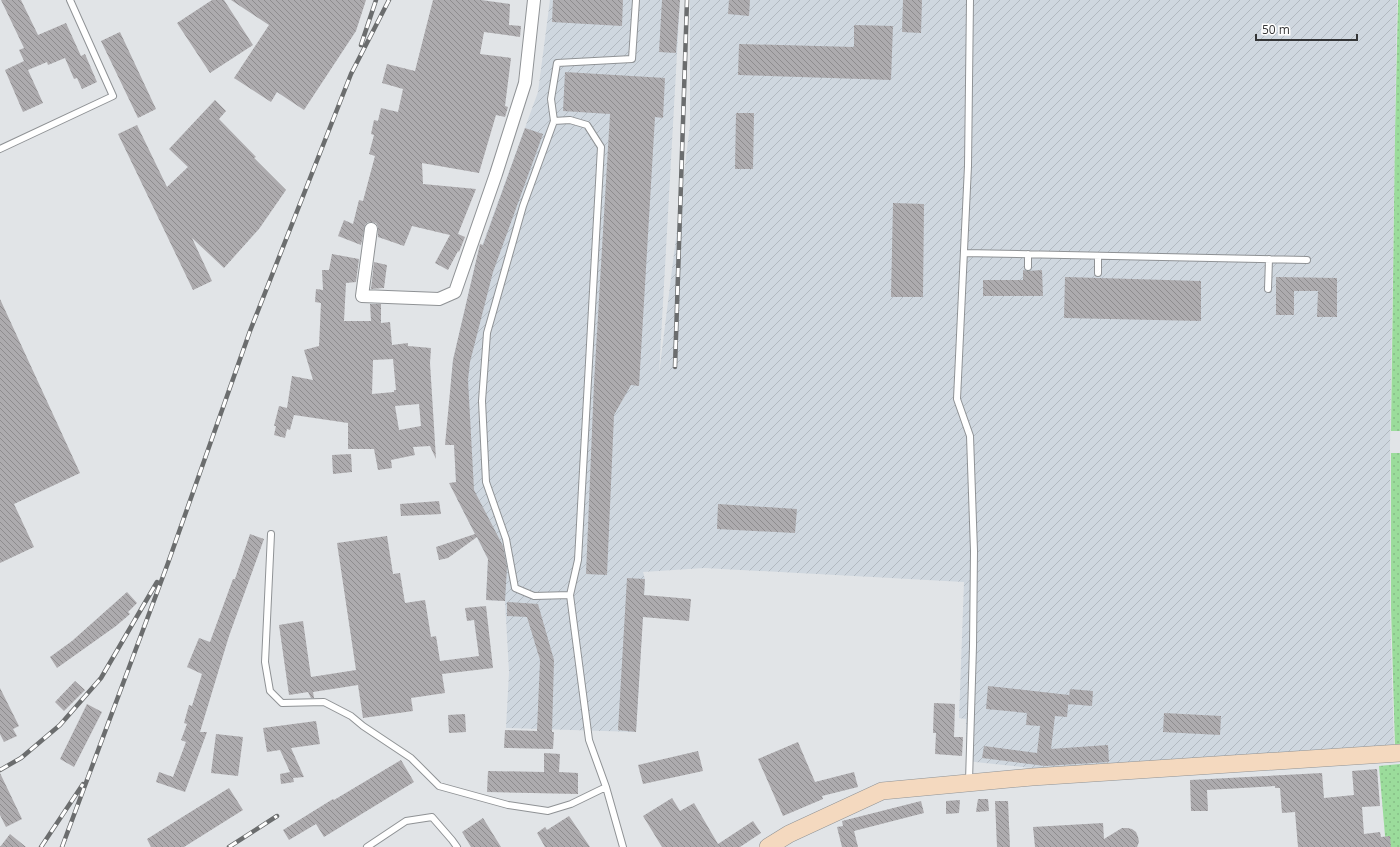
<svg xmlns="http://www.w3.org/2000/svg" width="1400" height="847" font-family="'Open Sans',sans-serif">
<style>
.industrial{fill:url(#industrial-furrows)}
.green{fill:url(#green-dots)}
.building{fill:url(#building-back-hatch);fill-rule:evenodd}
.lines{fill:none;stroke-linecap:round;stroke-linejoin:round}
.lane-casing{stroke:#8f9295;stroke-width:8}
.street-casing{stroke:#8f9295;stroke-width:14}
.secondary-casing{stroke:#8f9295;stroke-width:18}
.lane{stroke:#fff;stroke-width:6}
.street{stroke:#fff;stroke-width:12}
.secondary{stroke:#f4d9bf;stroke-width:17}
.rail-casing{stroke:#6b6d6e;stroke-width:4.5}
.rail{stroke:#fff;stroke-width:3;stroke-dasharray:9;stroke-linecap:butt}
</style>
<defs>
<pattern id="industrial-furrows" width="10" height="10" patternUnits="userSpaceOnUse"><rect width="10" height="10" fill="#cfd7df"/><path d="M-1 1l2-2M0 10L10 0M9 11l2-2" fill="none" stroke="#b2b9c0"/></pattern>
<pattern id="green-dots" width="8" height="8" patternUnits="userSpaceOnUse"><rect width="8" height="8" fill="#9bdc9b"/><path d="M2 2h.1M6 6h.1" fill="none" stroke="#86bd86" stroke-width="1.8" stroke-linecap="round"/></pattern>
<pattern id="building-back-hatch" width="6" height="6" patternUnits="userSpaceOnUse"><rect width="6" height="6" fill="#adabae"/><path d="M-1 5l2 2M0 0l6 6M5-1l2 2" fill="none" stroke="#8e8c8e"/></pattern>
</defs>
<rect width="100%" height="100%" fill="#e1e4e7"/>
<!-- industrial -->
<path class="industrial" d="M550,0H680L659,374L690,125V0H1397L1390,447V607L1394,747L1050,770L966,761V719L959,718L964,582L704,568L643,572L645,579L636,732L506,728L509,672L505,601L486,600L488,559L457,499L451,381L453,360L475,265L538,92Z"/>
<!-- green -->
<path class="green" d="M1398,0H1400V431H1391L1395,134Z
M1391,453H1400V745L1395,747L1391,608Z
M1400,764V847H1386L1379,766Z"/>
<!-- building -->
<path class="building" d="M1,0H21L38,35L66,23L81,56L85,54L97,82L82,89L77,78L74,79L65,58L48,65L47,62L28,70L43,103L23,112L5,70L24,61L19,50L24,48Z
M212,0H224L253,45L210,73L177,23Z
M231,0H366L356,31L304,110L277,92L271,102L234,78L269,25Z
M433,0H481L510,4L509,25L521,26L520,37L484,32L480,54L511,58L505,106L508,107L505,117L496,115L479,173L422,163L423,184L476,189L458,234L465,237L459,252L458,251L448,270L435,263L450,235L412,226L404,246L378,237V227L376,223L372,222H368L365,225L361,245L338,236L344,220L353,224L359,200L363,201L375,156L369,154L374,135L371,134L374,120L378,121L381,108L398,112L403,89L382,83L387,64L415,71Z
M553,0H623L622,26L552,22Z
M662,0H680L676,53L659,52Z
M729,0H750L749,16L728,14Z
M903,0H922L921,33L902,32Z
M854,25L893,26L891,80L738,75L739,44L854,47Z
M120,32L156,109L138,118L101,41Z
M565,72L665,78L663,118L655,117L639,386L631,385L614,415L607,575L586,574L594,383L610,114L563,111Z
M215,100L226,111L219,119L256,157L254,158L286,190L259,229L224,268L192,238L212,281L193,290L118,134L137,125L167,187L188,167L169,149Z
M736,113H754L753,169H735Z
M525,128L543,134L493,272L470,362L468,380L474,490L503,546L507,567L505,601L486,600L488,559L477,537L448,558L439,560L436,547L475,534L449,483L456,482L454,445H445L453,360L480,244L483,245Z
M893,203L924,204L923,297H891Z
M332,254L359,259L356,282L346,283L344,321H371L370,304H381V323L390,322L392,345L408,343V346L431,348L430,363L436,459L430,446L413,447L415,455L391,460L392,468L378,470L374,449H348V423L294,415L290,430L287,429L285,438L274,435L276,426H274L279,406L287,408L292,376L313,380L304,350L319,346L321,303L315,302L316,289L323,290L322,270H329ZM393,359L396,390H394V392L372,394L373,360ZM419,404L421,426L399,430L395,406Z
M374,262L387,265L384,288L371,289Z
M1023,270L1028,271L1042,270L1043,296H983V280H1023Z
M1065,277L1201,281V321L1064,318Z
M1276,277L1337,278V317H1317L1318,291H1294V315H1276Z
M0,299L80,473L14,504L34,547L0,563Z
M351,454L352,472L333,474L332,455Z
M439,501L441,514L401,516L400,504Z
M718,504L797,509L795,533L717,529Z
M250,534L264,539L229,636L200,732H207L185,792L156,782L159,772L173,777L186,742L181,740L187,724L184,723L189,705L192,706L202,674L187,667L199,638L210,642L233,579H235Z
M387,536L393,574L400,573L405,603L425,600L431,637L436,636L440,661L479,656L474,620L467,621L465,608L486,606L493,668L442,674L445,693L411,698L413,711L363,718L358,685L313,692L314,698H311L308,692L289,695L279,625L303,621L311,677L356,670L337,543Z
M627,578L645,579L644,595L691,599L689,621L643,617L636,732L618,730Z
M127,592L137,603L128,612L130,614L116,626L57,668L50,657L72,641Z
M507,602L538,604L554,660L552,732H554L553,749L504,748L505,730L537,731L540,660L527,617L507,616Z
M75,681L85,690L64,711L55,702Z
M988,686L1069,695L1067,717L1055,716L1051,749L1108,745L1109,762L1045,766L982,758L984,746L1037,753L1040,726L1026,725L1027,713L986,709Z
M0,688L19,726L13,729L17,736L4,742L0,734Z
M1070,689L1093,691L1092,706L1068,704Z
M934,703L955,704L954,737H963L962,756L935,754L936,733H933Z
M87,704L102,712L74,767L60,759Z
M1164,713L1221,716L1220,735L1163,732Z
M465,714L466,732L449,733L448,715Z
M316,721L320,744L291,748L304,777L293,778L294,782L281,784L280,774L290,772L280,750L267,752L263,728Z
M216,734L243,737L238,776L211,773Z
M798,742L815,782L854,772L858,787L822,796L823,799L783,816L758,759Z
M698,751L703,771L643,784L638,765Z
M544,753L560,754L559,772L578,773V794L487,792L488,771L544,772Z
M401,760L414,782L324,837L316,824L289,840L283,830L333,799L334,800Z
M1377,769L1380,806L1362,807L1364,834L1380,832L1381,837L1390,836L1391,847H1298L1295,812L1282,813L1280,788H1275V786L1207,790L1208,811H1191L1190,780L1322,773L1324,798L1354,795L1352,771Z
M0,773L22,819L6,827L0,815Z
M229,788L243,810L184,847H151L147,839Z
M672,798L680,811L694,803L718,844L753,821L761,833L740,847H662L643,816Z
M978,799H988L989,811L976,812Z
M960,800L959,813L946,814V801Z
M921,801L924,813L854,831L858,847H842L837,827L843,826L842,821Z
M995,801H1008L1010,847H997Z
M569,816L590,847H545L537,833L545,827L547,830Z
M483,818L501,847H471L462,832Z
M1103,823L1104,839L1122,828H1127L1132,829L1136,832L1138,837L1139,842L1137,847H1035L1033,827Z
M10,834L26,847H0Z"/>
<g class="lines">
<!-- lane casing -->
<g class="lane-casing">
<path id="lane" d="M554,121L523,206L487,333L482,401L486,482L506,539L515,588L534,596L570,595
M0,149L113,96L70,0
M964,253L1307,260
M1028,267V254
M1098,273V256
M1268,289L1269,259
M271,534L265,662L270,691L282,703L324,702L351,716L363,726L411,758L439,786L508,805L548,811L571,804L606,787
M969,781L973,646L974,551L970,436L957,399L968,166L970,0
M367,847L406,821L432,817L452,840L457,847
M623,847L606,787L589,740L570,595L578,560L601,147L587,125L570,120L554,121L551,99L557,63L632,59L636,0"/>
</g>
<!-- street casing -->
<g class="street-casing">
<path id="street" d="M371,229L362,296L439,299L455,292L496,174L525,83L534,0"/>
</g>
<!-- secondary casing -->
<g class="secondary-casing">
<path id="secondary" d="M768,847L789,834L882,791L1032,777L1400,753"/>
</g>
<!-- lane -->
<use href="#lane" class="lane"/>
<!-- street -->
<use href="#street" class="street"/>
<!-- secondary -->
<use href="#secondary" class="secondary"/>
<!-- rail casing -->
<g class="rail-casing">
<path id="rail" d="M361,45L376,0
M675,367L687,0
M0,770L21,758L60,725L101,678L157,582
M41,847L83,784
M62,847L168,563L250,331L351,74L389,0
M229,847L277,816"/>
</g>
<!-- rail -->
<use href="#rail" class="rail"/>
</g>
<!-- scale -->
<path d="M1256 34v6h101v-6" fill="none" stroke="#343536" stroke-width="2"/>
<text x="1262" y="34" font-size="12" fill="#343536" stroke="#ffffff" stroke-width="3" paint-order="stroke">50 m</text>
</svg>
